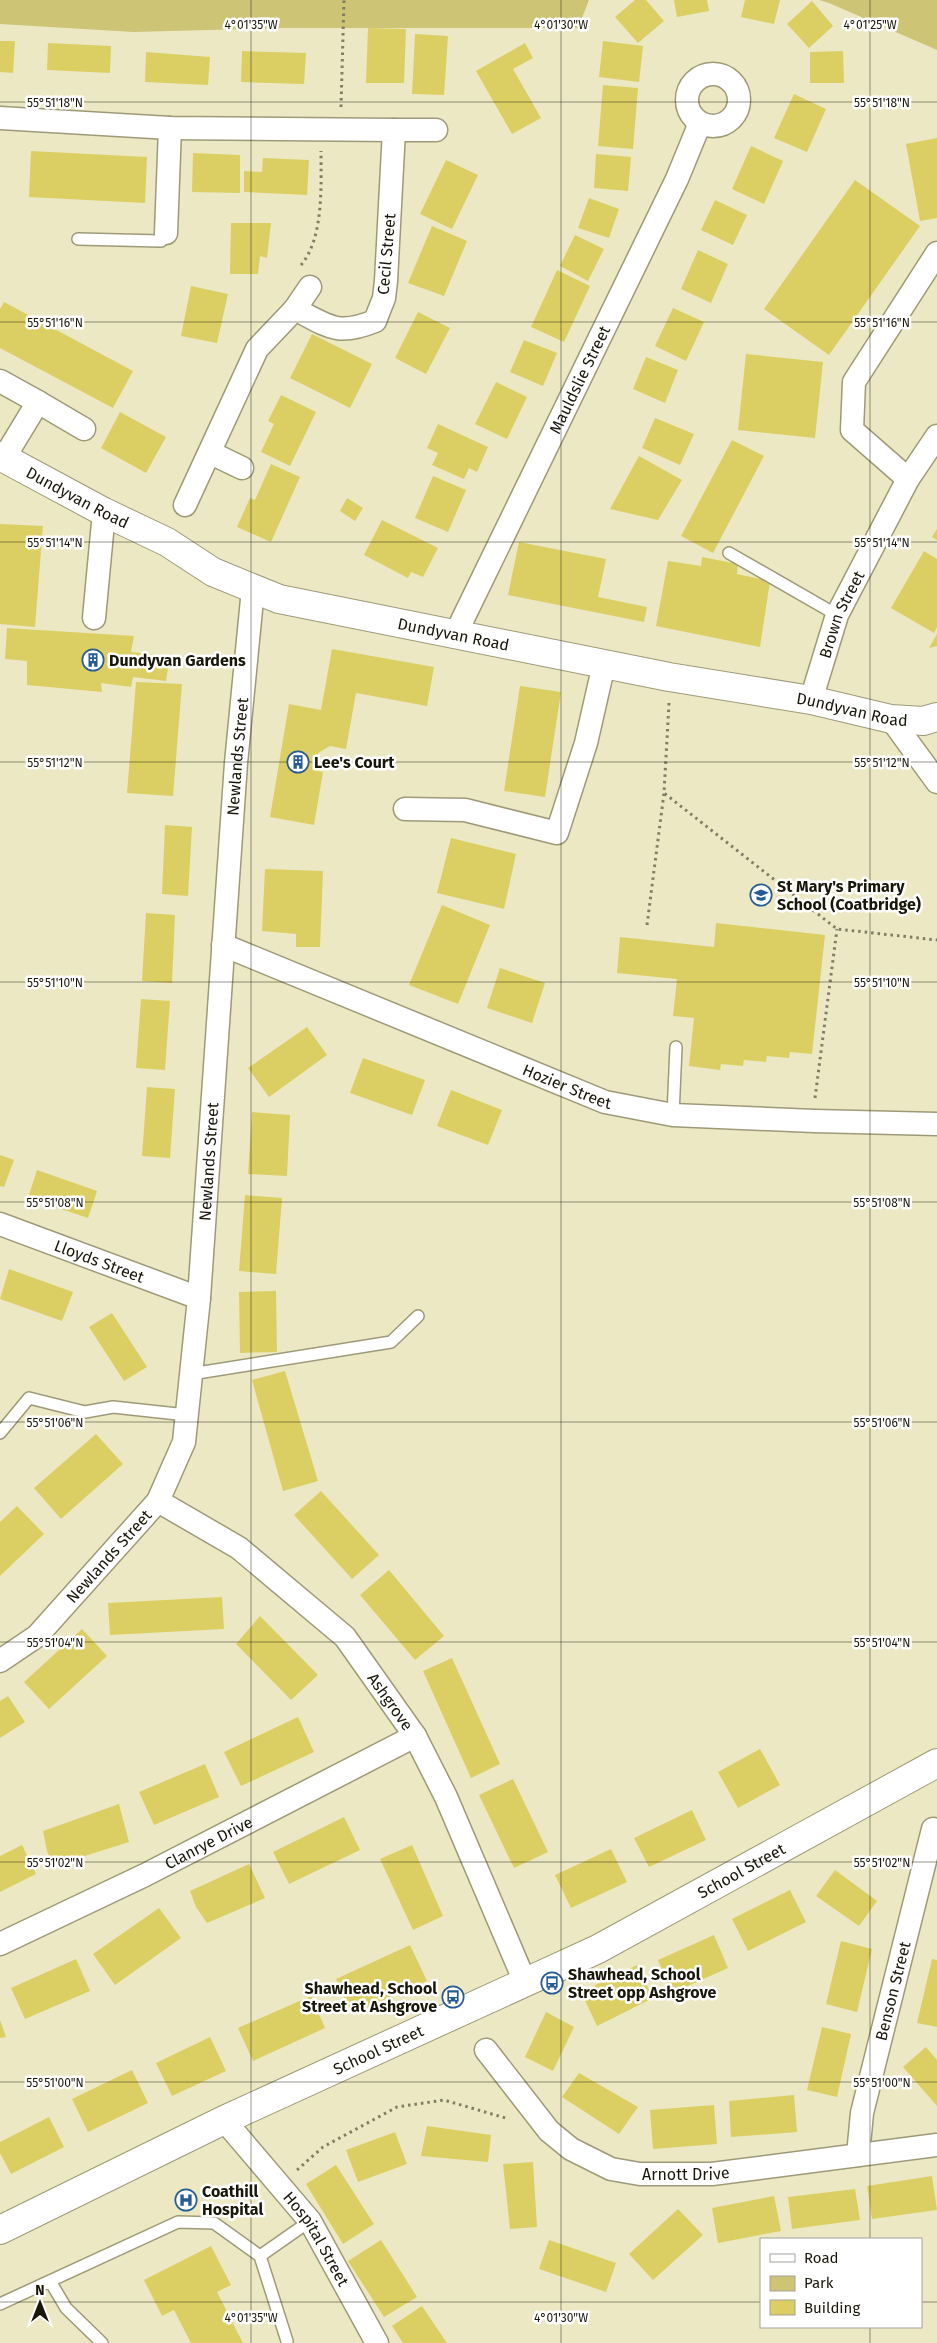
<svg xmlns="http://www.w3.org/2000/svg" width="937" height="2343" font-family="'Fira Sans',sans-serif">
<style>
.green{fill:#cdc476}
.building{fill:#dbcf64}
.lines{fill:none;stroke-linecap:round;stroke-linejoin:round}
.service-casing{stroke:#9e9a78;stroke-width:14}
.minor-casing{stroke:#9e9a78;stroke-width:25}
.tertiary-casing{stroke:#9e9a78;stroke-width:30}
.secondary-casing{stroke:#9e9a78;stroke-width:30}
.path{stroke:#807d65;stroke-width:3;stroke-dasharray:2.5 4;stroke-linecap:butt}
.service{stroke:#fff;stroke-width:11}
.minor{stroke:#fff;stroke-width:22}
.tertiary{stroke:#fff;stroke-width:28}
.secondary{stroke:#fff;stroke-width:28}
.ticks{fill:none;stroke:#19170a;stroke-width:1;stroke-opacity:0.45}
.labels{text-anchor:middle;stroke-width:5;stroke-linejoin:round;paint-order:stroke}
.street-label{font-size:16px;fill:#19170a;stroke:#fff}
.poi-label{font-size:16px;font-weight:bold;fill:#19170a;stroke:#fff;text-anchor:start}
.ticks-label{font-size:12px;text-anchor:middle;fill:#19170a;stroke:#fff;stroke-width:5;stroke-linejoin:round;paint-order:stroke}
</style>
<rect width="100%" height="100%" fill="#ece8c4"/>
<!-- green -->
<path class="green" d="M0,0H589L578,28H286L133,32L0,24Z
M819,0H937V50L829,3Z"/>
<!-- building -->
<path class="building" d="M635,0H646L664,21L638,43L615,17Z
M674,0H707L709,11L677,17Z
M745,0H780L774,24L741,17Z
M812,1L833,26L809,48L787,24Z
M368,28L406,29L404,83H366Z
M415,34L448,36L444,95L412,94Z
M0,41H15L13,73L0,72Z
M603,41L643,46L639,82L599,77Z
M48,43L111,46L110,73L47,70Z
M525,43L533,58L513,69L541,118L512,134L476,71Z
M242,51L306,53L304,84L241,82Z
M843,51L844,83H810V52Z
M146,52L210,57L208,85L145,82Z
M603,85L638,88L633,149L598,146Z
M794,94L826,109L807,152L774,138Z
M937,138V218L920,221L906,144Z
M751,146L783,161L764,204L732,189Z
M31,151L147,157L145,203L29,197Z
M193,153L240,155V193L192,192Z
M596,154L631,157L628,191L594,188Z
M263,158L309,160L307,195L244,192V171L262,172Z
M446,160L478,175L452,229L420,214Z
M855,180L920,226L829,355L764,309Z
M589,198L619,209L609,238L578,228Z
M715,200L747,215L733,245L701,230Z
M231,223H271L267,258L260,256L258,274H230Z
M432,226L467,241L444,296L408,283Z
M575,235L604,249L588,281L560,266Z
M698,250L728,264L711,303L681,289Z
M557,270L590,286L564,342L531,327Z
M191,286L228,294L217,343L181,336Z
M4,302L133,371L113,408L0,348V309Z
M673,308L704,322L686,361L655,346Z
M418,312L450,328L426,374L395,358Z
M312,334L372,364L350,408L290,378Z
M524,340L557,353L543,386L510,372Z
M746,354L823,362L815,438L738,430Z
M646,357L678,370L665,403L633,389Z
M496,382L527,397L507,439L475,424Z
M281,395L316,412L290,466L261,452L274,424L268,421Z
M120,412L166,437L146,473L101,448Z
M655,418L694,434L680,465L642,448Z
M438,424L488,447L477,472L469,468L464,479L432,465L438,453L427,448Z
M732,440L764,456L713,553L681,536Z
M639,456L682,480L658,520L610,509Z
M271,464L300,477L271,542L237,527L250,498L255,500Z
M433,476L466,490L448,532L415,518Z
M347,498L363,508L355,521L340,511Z
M382,520L438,548L423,577L411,572L408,578L364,555Z
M0,524L43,526L35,627L0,624Z
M937,529V540L932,537Z
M519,542L606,559L598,597L647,607L644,622L508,595Z
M924,551L937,559V627L934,633L891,608Z
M702,557L738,564L737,574L770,581L760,647L656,626L668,561L701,566Z
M7,628L134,636L131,652L170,656L166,681L133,677L131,687L101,683L102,692L27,685V661L5,659Z
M937,634V646L929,648Z
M332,649L434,667L427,706L356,693L346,749L330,746L318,753L315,770L323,772L314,825L270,817L289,704L321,710Z
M136,682L182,684L173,796L127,793Z
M520,686L561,692L545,797L504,791Z
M165,825L192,827L188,896L162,894Z
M451,838L516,854L504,909L437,893Z
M265,869L323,871L320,947H296V934L262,931Z
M442,905L490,925L458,1004L409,985Z
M146,913L175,915L172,983L142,981Z
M716,923L825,935L812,1054L790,1052L789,1058L767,1056L766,1062L744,1060L743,1066L721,1064L720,1070L689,1066L694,1018L673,1016L677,979L617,973L620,937L714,947Z
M500,968L545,983L532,1023L487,1008Z
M141,999L170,1001L165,1070L136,1068Z
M307,1027L327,1055L269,1097L248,1068Z
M363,1058L425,1080L412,1115L350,1093Z
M147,1087L175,1089L170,1158L142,1156Z
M451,1090L502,1110L488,1145L437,1126Z
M252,1112L290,1115L287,1176L248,1174Z
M0,1155L14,1160L4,1187L0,1186Z
M37,1170L97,1191L88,1218L28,1198Z
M245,1195L282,1198L276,1274L239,1271Z
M9,1269L73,1292L62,1321L0,1299Z
M276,1291L277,1352L240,1353L239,1292Z
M112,1313L147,1367L124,1381L89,1327Z
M285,1371L318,1481L283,1491L252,1380Z
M96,1434L123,1464L61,1519L34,1488Z
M321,1491L379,1555L352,1579L294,1515Z
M17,1506L44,1534L0,1576V1522Z
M389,1570L444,1636L415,1660L360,1595Z
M222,1597L224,1629L110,1635L108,1603Z
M260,1616L318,1675L291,1700L236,1644Z
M82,1629L107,1656L49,1709L24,1682Z
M452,1658L500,1764L471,1778L423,1671Z
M8,1696L25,1722L0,1738V1701Z
M298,1717L314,1752L241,1786L224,1752Z
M760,1749L780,1785L738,1808L718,1772Z
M205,1764L219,1797L154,1825L139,1792Z
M513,1779L548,1852L514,1868L479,1795Z
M119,1804L129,1842L53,1866L47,1851L43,1831Z
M692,1810L706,1840L649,1867L634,1838Z
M344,1817L360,1850L289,1884L273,1852Z
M22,1845L36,1874L0,1892V1856Z
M412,1845L443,1916L413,1930L380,1859Z
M611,1849L627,1882L571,1908L555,1875Z
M249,1864L265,1898L207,1923L196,1907L190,1891Z
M835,1870L877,1901L859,1926L816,1896Z
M790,1890L806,1922L748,1951L732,1919Z
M159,1908L181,1938L115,1985L93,1954Z
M714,1935L728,1968L672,1993L658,1960Z
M841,1941L872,1949L857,2012L826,2004Z
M410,1945L427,1981L352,2014L336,1979Z
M76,1959L90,1991L25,2019L11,1988Z
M932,1959L937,1960V2027L917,2023Z
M637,1965L653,1998L597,2026L581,1992Z
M311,1996L325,2028L253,2061L238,2028Z
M546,2012L574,2027L553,2071L525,2057Z
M0,2020L6,2037L0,2038Z
M822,2027L851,2034L837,2097L807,2090Z
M210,2037L226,2071L172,2096L156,2063Z
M926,2047L937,2060V2106L903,2067Z
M132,2070L148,2103L88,2132L72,2099Z
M579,2073L638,2107L619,2134L562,2097Z
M794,2095L797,2132L731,2137L729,2101Z
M714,2105L717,2144L653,2149L650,2110Z
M49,2117L64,2147L11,2174L0,2153V2142Z
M427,2126L491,2135L488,2162L421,2156Z
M395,2132L407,2164L358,2182L346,2150Z
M533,2162L537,2227L510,2229L503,2164Z
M336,2165L374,2224L343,2244L306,2184Z
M932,2176L937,2210L872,2219L867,2186Z
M855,2189L860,2220L792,2229L788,2197Z
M774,2196L781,2231L718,2243L712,2208Z
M678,2209L703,2235L653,2280L629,2254Z
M381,2240L417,2297L384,2317L348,2261Z
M549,2240L616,2263L606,2292L539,2269Z
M211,2246L231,2285L217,2292L243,2343H191L174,2310L162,2316L144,2280Z
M422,2306L447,2343H403L392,2326Z"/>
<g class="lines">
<!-- service casing -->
<g class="service-casing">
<path id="service" d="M78,239L161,241L166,233
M729,553L837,615
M673,1115L676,1047
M191,1374L391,1342L418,1316
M0,1433L29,1398L85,1412L113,1407L187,1415
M50,2281L66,2308L102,2343
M0,2304L178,2222L214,2223L260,2256
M287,2341L260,2256L310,2221"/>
</g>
<!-- minor casing -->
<g class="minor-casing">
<g id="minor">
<circle cx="713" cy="100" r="26"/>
<path d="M0,118L170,128L394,130L386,281L384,298L375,321C338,336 329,327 295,309L257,349L185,505"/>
<path d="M394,130H436"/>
<path d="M166,233L170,128"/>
<path d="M295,309L310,287"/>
<path d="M0,381L38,402"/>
<path d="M211,453L242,468"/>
<path d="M4,458L38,402L84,429"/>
<path d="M908,479L852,430L854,382L937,253"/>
<path d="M94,618L104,512"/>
<path id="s1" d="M455,635L677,179L700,123"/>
<path id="s2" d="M811,700L837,615L908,479L937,436"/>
<path d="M891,719L937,782"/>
<path d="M405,809L465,810L557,833L586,743L604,664"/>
<path id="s3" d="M223,945L605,1102L673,1115L814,1121L937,1124"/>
<path id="s4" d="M0,1224L199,1298"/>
<path id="s5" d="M158,1501L239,1548L345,1637L415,1736L446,1797L525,1982"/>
<path id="s6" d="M0,1661L37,1636L158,1501L184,1442L199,1298L236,763L253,589"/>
<path id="s7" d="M0,1944L145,1875L415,1736"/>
<path id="s8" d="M486,2050L549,2131L571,2149L611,2169L640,2174H712L937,2145"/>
<path id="s9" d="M224,2120L310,2221L377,2343"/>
<path id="s10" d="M858,2155L862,2113L933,1829"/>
</g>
</g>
<!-- tertiary casing -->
<g class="tertiary-casing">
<g id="tertiary">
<path id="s11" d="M0,2230L224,2120L598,1949L937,1763"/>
</g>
</g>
<!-- secondary casing -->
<g class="secondary-casing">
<g id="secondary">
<path id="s12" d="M0,456L104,512L167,542L213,572L279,599L669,677L811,700L891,719L923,721L937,717"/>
</g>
</g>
<!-- path -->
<path class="path" d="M341,107L344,0
M301,265C324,238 321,185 321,151
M669,703L664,793L837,929L937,940
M647,925L664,793
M815,1098L837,929
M297,2170L323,2147L397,2107L444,2100L509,2119"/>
<!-- service -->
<use href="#service" class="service"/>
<!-- minor -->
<use href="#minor" class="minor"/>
<!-- tertiary -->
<use href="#tertiary" class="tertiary"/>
<!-- secondary -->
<use href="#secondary" class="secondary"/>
</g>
<!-- ticks -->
<path class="ticks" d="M251,0V2343M561,0V2343M870,0V2239M0,102H937M0,322H937M0,542H937M0,762H937M0,982H937M0,1202H937M0,1422H937M0,1642H937M0,1862H937M0,2082H937M0,2302H761M921,2302H937M870,2327V2343"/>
<!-- icons -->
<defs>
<g id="building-ring" transform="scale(1.125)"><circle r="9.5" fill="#fff" stroke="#265b93" stroke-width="1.5"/><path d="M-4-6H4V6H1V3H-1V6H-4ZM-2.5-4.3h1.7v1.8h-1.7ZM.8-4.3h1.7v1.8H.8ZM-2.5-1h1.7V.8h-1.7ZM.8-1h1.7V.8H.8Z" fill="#265b93"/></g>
<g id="school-ring" transform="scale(1.125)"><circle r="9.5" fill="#fff" stroke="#265b93" stroke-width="1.5"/><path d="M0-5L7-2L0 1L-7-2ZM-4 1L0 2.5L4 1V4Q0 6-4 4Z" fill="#265b93"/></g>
<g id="bus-ring" transform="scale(1.125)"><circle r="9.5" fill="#fff" stroke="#265b93" stroke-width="1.5"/><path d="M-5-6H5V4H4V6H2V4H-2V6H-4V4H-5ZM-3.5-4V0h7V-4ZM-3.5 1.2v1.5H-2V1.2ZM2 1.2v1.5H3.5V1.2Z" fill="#265b93"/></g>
<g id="hospital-ring" transform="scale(1.125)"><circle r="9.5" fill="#fff" stroke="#265b93" stroke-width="1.5"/><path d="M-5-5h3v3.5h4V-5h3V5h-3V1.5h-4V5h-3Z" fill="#265b93"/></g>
</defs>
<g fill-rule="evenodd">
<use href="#building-ring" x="93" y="660"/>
<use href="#building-ring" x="298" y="762"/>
<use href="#school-ring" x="761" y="895"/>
<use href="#bus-ring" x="552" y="1983"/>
<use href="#bus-ring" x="453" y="1997"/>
<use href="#hospital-ring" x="186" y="2200"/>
</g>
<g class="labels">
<!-- street labels -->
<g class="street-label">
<text transform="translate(386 254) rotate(-85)" y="6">Cecil Street</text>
<text dy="6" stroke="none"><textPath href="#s1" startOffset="284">Mauldslie Street</textPath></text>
<text dy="6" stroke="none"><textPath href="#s12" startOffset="88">Dundyvan Road</textPath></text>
<text dy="6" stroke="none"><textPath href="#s2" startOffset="91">Brown Street</textPath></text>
<text dy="6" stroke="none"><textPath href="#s12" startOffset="492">Dundyvan Road</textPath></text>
<text dy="6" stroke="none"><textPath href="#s12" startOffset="898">Dundyvan Road</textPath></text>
<text dy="6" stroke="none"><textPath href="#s6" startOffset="978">Newlands Street</textPath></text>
<text dy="6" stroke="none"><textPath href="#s3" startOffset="372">Hozier Street</textPath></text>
<text dy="6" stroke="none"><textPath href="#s6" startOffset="572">Newlands Street</textPath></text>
<text dy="6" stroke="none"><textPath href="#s4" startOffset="106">Lloyds Street</textPath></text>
<text dy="6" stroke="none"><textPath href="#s6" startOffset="152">Newlands Street</textPath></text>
<text dy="6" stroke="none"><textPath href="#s5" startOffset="311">Ashgrove</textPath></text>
<text dy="6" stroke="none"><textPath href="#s7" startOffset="232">Clanrye Drive</textPath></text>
<text dy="6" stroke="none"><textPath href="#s11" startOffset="824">School Street</textPath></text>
<text dy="6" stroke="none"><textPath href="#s10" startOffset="168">Benson Street</textPath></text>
<text dy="6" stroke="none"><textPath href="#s11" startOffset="419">School Street</textPath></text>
<text dy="6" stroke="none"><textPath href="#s8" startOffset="251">Arnott Drive</textPath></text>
<text dy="6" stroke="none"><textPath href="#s9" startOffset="151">Hospital Street</textPath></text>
</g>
<!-- poi labels -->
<g class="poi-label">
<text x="109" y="666">Dundyvan Gardens</text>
<text x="314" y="768">Lee's Court</text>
<text x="777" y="892">St Mary's Primary<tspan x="777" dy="18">School (Coatbridge)</tspan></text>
<text x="568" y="1980">Shawhead, School<tspan x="568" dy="18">Street opp Ashgrove</tspan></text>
<text x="437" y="1994" text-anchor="end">Shawhead, School<tspan x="437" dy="18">Street at Ashgrove</tspan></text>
<text x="202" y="2197">Coathill<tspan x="202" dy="18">Hospital</tspan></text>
</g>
</g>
<g class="ticks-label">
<text x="251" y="29">4°01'35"W</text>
<text x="561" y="29">4°01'30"W</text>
<text x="870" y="29">4°01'25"W</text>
<text x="55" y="107">55°51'18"N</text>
<text x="882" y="107">55°51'18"N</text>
<text x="55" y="327">55°51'16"N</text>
<text x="882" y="327">55°51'16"N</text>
<text x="55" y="547">55°51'14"N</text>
<text x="882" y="547">55°51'14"N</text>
<text x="55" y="767">55°51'12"N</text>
<text x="882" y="767">55°51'12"N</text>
<text x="55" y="987">55°51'10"N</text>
<text x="882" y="987">55°51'10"N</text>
<text x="55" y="1207">55°51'08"N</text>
<text x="882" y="1207">55°51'08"N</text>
<text x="55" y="1427">55°51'06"N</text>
<text x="882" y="1427">55°51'06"N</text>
<text x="55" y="1647">55°51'04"N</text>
<text x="882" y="1647">55°51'04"N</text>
<text x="55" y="1867">55°51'02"N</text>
<text x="882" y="1867">55°51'02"N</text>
<text x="55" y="2087">55°51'00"N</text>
<text x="882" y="2087">55°51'00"N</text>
<text x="251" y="2322">4°01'35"W</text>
<text x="561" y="2322">4°01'30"W</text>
</g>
<!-- legend -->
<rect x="760" y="2238" width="162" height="90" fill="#ffffff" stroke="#a3a29d"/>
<rect x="770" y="2254" width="25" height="8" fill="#ffffff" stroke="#a3a29d"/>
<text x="804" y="2263" font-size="15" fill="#19170a">Road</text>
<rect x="770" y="2276" width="25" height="15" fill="#cdc476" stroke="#a3a29d"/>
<text x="804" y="2288" font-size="15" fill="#19170a">Park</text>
<rect x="770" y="2300" width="25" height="15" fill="#dbcf64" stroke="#a3a29d"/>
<text x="804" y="2313" font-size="15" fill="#19170a">Building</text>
<!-- north arrow -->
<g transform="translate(40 2303)" stroke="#ffffff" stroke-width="4" paint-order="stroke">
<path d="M0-4L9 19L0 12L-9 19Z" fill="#19170a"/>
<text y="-8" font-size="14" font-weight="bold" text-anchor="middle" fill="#19170a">N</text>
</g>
</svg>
